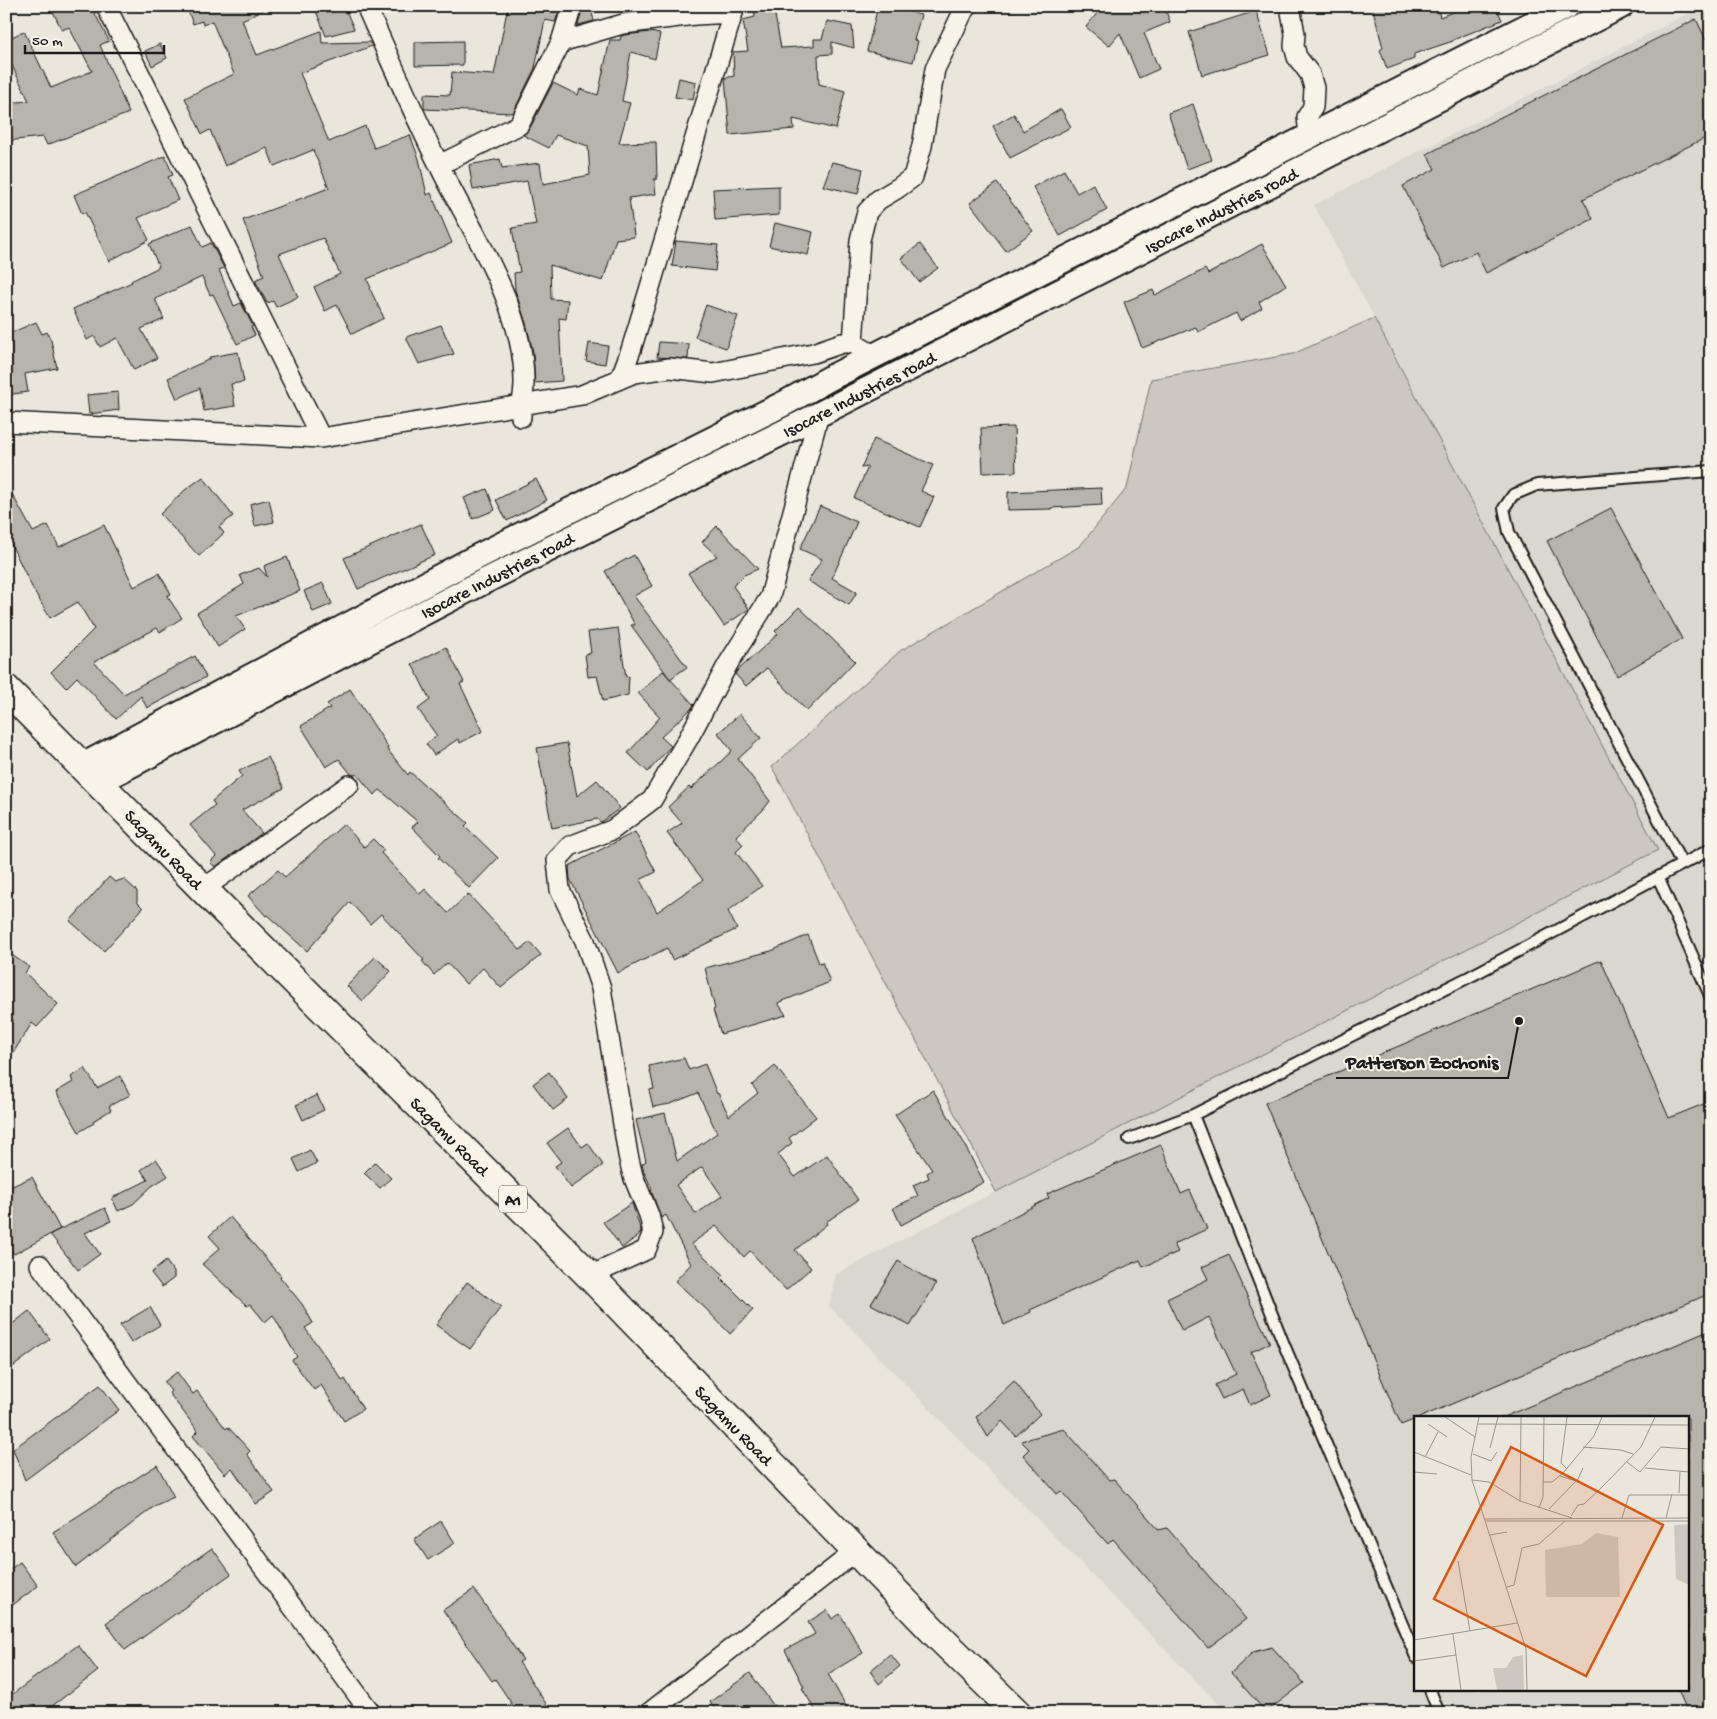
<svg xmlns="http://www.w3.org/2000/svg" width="1717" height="1719" font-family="'Gochi Hand',sans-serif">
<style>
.built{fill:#dad7ce;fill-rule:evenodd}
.green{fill:#ccc8c0;stroke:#74726e}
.building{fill:#b6b4ac;stroke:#1c1c1c;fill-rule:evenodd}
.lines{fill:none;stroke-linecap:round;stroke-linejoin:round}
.service-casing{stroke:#1c1c1c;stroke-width:14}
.minor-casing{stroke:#1c1c1c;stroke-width:22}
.tertiary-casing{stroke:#1c1c1c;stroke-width:28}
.trunk-casing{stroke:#1c1c1c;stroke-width:31}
.service{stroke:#f7f3e8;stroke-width:10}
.minor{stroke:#f7f3e8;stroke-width:19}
.tertiary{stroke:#f7f3e8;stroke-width:24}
.trunk{stroke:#f7f3e8;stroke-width:28}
.labels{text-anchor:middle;stroke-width:4;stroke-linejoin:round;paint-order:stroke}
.shield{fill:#f7f3e8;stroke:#5e5c59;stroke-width:1}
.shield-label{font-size:16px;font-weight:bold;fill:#1c1c1c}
.street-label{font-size:18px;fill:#1c1c1c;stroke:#f7f3e8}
.inset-road{fill:none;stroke:#98958f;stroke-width:1}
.view{fill:#de560d;fill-opacity:0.15;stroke:#de560d;stroke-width:2.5}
.inset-edge{fill:none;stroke:#1c1c1c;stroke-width:2.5}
.leader{fill:none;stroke:#1c1c1c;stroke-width:2}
.callout-dot{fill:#1c1c1c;stroke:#f7f3e8;stroke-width:2}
.callout-label{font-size:19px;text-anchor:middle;font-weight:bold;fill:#1c1c1c;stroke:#f7f3e8;stroke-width:4;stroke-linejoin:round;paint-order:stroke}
</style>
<rect width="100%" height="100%" fill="#eae6dc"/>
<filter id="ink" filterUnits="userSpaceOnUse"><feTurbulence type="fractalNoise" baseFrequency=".02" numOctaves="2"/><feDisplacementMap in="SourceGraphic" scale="10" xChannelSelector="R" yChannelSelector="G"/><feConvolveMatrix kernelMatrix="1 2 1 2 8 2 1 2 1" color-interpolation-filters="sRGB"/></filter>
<g filter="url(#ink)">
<!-- built -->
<path class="built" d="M1703,6H1711V1713H1227L829,1306L836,1274L1658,850L1314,205ZM1416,1418H1688V1690H1416Z"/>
<!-- green -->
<path class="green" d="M1374,318L1658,850L996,1192L772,767L900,651L1080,546L1127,488L1151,379L1293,354Z"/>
<!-- building -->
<path class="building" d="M50,6H91L109,41L100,45L129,113L47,145L43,137L6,141V103L29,101L6,53V40L24,31L51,88L92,71L69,27L62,30Z
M186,6H272L242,20L257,55L321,31L322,43L370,42L372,46L300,73L329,142L365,126L374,148L410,135L419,159L427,195L431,193L452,243L367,279L371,288L370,289L384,318L352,334L337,305L325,311L314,287L340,274L323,238L279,254L298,297L276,307L273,301L267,303L255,280L264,276L243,220L329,188L313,150L274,166L267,148L225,166L210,130L202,134L185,98L234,74L212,21L203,25L202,21L193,24Z
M314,6H344L354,29L326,36Z
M508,6H548L560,8L555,22L545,20L535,68L513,113L424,109V94L450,95L452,72L494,75Z
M754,6L774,10L781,48L814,46V39H822L827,21L852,26L854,48L832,42V54L818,55L819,84L845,91L836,129L793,119L794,129L730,135L725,78L734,76L733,52L748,51L743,20L755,17Z
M878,6H886L921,15L914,40L918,41L913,62L867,51Z
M1103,6H1164L1170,22L1144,33L1159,69L1139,78L1120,33L1109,46L1086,27Z
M1372,6H1437L1440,17L1468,6H1496L1502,20L1453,40V41L1414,54V59L1387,69L1380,50L1383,48Z
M591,9L594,21L578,25L582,11Z
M1256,11L1270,55L1202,75L1189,32Z
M1696,19L1706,40L1711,38V135L1583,199L1593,219L1486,273L1476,252L1444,268L1403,186L1435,169L1427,154Z
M650,32L660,34L655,59L631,52L622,101L630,103L619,143L656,142L657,179H654L656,194L629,198L634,235V237L616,239L603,281L550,265L551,299L568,300L566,319L559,318L562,381L535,383L533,352L526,323L515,290L514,273L520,272L512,228L536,224L527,181L473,190L469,165L500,159L502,168L540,163L543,184L590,175L588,146L556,135L549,148L523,135L529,130L553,83L578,95L580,89L598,95L610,40H620L621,36L625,35Z
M463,41V65L415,66V42Z
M160,44L167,58L152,66L145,51Z
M679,78L696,82L693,100L675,97Z
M1193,104L1212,160L1187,169L1168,113Z
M1061,109L1071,127L1010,158L993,126L1014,114L1023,131Z
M165,156L173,175L168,177L178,200L138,218L149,240L109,261L85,212L82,214L74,195Z
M832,162L863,169L858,194L823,186Z
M1064,170L1077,193L1093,184L1107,210L1060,236L1033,187Z
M997,183L1033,231L1006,251L970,203Z
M779,186V215L715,220L713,189Z
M775,223L813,232L808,255L769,246Z
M192,225L202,247L211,243L224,268L219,270L234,306L241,303L253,326L251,327L255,335L237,344L213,294L210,295L202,277L155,299L164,319L141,329L157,358L134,370L117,338L100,347L94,336L87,340L73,309L132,282L131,281L159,267L149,244Z
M676,241L718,245L715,271L672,266Z
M920,244L938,268L919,282L901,258Z
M1262,244L1286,285L1259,302L1262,308L1240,321L1236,313L1198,332L1196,327L1142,348L1124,302L1153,290L1155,295L1205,269L1208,274Z
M706,305L738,316L726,348L695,337Z
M36,322L42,334L47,332L51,340L57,368L25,374L28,392L6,395V335Z
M441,325L454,354L419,364L406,337Z
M659,342L689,344L688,359L657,357Z
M589,343L608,346L605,364L586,361Z
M238,352L244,382L231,384L235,406L204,411L200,388L177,399L168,378L210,359V357Z
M118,392L119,410L89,414L87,395Z
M1014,427L1016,472L983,473L981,428Z
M874,439L933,465L921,491L934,497L920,527L854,498L868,467L861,468Z
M203,477L233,516L219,527L224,533L199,556L160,514L185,490Z
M536,479L547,500L507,521L496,500Z
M6,483L33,532L48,525L59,547L104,525L134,587L159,573L171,594L167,596L182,618L160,632L157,628L94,662L124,694L195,656L206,677L147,708L141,696L116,719L77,677L66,688L51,672L94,629L78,602L50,618L33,589L6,534Z
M1101,488L1102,505L1051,508V509L1008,510V492Z
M487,489L495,510L473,519L464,498Z
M269,499L274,522L255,526L250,504Z
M820,506L857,522L832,578L857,592L849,605L808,581L822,559L800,549Z
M1611,508L1682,639L1617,676L1547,541Z
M421,524L435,555L358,589L344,558Z
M717,526L758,569L744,575L733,586L749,609L724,626L688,573L717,556L702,542Z
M634,555L652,586L634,596L687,667L670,679L631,625H635L605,571Z
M287,557L300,591L236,616L245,629L218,647L197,613L244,584L240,575L259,568L267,577L264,566Z
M323,583L332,604L313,612L304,591Z
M799,607L855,661L807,711L767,668L746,686L735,674L737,671L778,634L775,631Z
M618,628L626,677L629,676L628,695L603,701L597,676L588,677L585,654L591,653L588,632Z
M446,647L464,682L460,684L483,731L460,743L458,739L434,755L426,744L437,736L418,709L430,700L412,664Z
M663,671L694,705L691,709L661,737L671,746L648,772L628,753L660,717L638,693Z
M350,689L388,747L387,749L408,775L410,772L468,823L465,826L498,858L469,888L438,858L440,856L412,827L418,822L380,790L374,795L357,774L354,775L351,774L339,759L326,767L301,726L330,708L327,704Z
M740,714L761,738L738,759L770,801L763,810L736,836L743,845L736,852L762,886L728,911L737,929L672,960L667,948L618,973L570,879L569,866L635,832L656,872L640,880L657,912L703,880L667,833L682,823L668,807L689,787L691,789L732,751L718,733Z
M567,743L577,796L597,780L620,808L603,821L600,822L597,819L552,828L537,748Z
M268,757L284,788L242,810L262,833L215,867L210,862L216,856L190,825L215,805L212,801L242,776L239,771Z
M344,824L364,847L373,839L384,850L381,853L420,894L425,889L448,913L468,894L520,950L530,942L541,955L501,988L483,968L466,984L447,963L434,975L422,961L424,960L381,914L370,924L350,902L307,951L267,915L266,916L248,896L278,870L285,877Z
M109,877L115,882L124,879L137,891V902L143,908L104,951L70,921Z
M808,935L819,963L822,962L830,982L778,1003L786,1015L721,1034L713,1010L715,1009L705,968L771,951Z
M6,951L29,967L25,973L58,1004L37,1027L32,1023L6,1064Z
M375,957L391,971L363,1001L347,986Z
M1601,960L1669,1118L1711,1101V1293L1419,1418H1416V1419L1401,1425L1265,1103Z
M684,1058L689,1070L705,1064L717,1094L718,1093L729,1116L758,1093L752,1085L775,1066L816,1117L789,1138L792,1143L778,1154L795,1177L827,1155L858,1200L826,1222L827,1224L795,1250L811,1268L786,1290L750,1251L744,1257L716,1226L691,1244L724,1275L721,1278L753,1310L730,1334L705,1308L675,1281L691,1264L666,1215L661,1218L651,1190L652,1189L644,1172L642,1164L646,1161L636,1120L665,1113L677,1161L717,1133L698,1093L670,1104L653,1107L649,1090L654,1089L649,1066ZM702,1167L722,1196L696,1214L676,1185Z
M85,1068L97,1088L120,1076L130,1095L109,1106L111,1110L93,1121L94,1123L79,1132L56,1092L73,1082L71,1077Z
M549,1072L568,1099L553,1110L533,1084Z
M933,1090L967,1148H966L984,1182L901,1225L893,1208L918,1196L913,1185L929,1178L927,1173L932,1170L895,1115Z
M317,1095L324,1110L303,1120L296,1105Z
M568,1128L582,1147L588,1143L603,1165L571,1188L555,1166L561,1162L547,1143Z
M1161,1145L1181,1194L1190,1190L1207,1229L1174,1244L1178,1252L1143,1267L1140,1260L1030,1310L1031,1312L1004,1325L973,1238L1049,1198L1047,1194Z
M310,1150L317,1163L299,1172L293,1159Z
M156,1159L168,1176L152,1186L133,1204L118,1211L112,1198L148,1180L141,1170Z
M375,1162L391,1178L380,1188L364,1173Z
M32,1177L60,1229L14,1254L6,1240V1189Z
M632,1203L641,1231L640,1234L622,1248L603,1222Z
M105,1208L111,1221L85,1233L100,1254L78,1270L50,1234Z
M230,1217L281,1276L280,1277L302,1304L313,1323L305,1328L343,1381L345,1379L363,1409L344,1421L321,1385L314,1390L292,1360L297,1357L273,1315L265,1322L250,1304L247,1306L202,1264L220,1248L209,1236Z
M1229,1255L1243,1286H1242L1270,1343L1251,1352L1271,1395L1250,1405L1243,1389L1222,1399L1215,1385L1236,1374L1209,1317L1182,1331L1167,1299L1208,1279L1202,1267Z
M166,1261L174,1272V1278L162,1287L151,1273Z
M898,1261L936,1284L910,1326L871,1304Z
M467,1282L501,1307L470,1349L436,1325Z
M150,1307L160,1325L131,1343L120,1325Z
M29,1311L50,1339L6,1372V1329Z
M1711,1330V1713H1688L1678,1690H1688V1418H1501Z
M177,1372L193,1394L197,1391L226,1429L228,1427L250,1451L247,1454L274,1492L256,1504L232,1468L225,1474L193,1436L198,1431L169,1393L171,1391L164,1382Z
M1014,1381L1040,1414L1016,1436L1002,1421L988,1437L976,1417Z
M100,1385L119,1410L25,1480L13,1449Z
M1064,1429L1109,1480L1114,1479L1159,1530L1167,1528L1246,1619L1208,1648L1113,1539L1108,1544L1061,1491L1057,1494L1023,1455L1029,1449L1021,1441Z
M157,1465L174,1497L156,1505L76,1567L53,1532Z
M441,1521L455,1543L428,1560L414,1539Z
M212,1548L231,1574L125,1650L106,1623Z
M20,1562L38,1586L6,1610V1572Z
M474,1589L523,1660L519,1662L552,1713H518L495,1679L492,1681L443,1610Z
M827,1610L832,1619L840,1614L863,1653L828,1674L850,1713H817L802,1688L804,1687L785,1650L815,1634L808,1622Z
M78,1645L98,1671L43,1713H6V1699Z
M1272,1647L1304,1683L1266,1712L1231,1673L1253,1652Z
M890,1654L900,1666L879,1684L870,1671Z
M750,1673L779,1713H752L747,1706L738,1713H717L710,1702Z"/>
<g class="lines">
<!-- service casing -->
<g class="service-casing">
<path id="service" d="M1682,864L1509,532L1504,508L1513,495L1537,485L1711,471
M1658,877L1711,998
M1193,1115L1285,1347L1416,1657
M1129,1139L1193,1115L1471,976L1711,849
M1430,1690L1439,1713"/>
</g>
<!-- minor casing -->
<g class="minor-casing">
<path id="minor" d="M106,6L321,438
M366,6C390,59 413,113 439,165C471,231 525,308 524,383C524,394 521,405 521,417
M1290,6L1295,34L1294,46L1297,57L1310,74L1314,88L1313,107L1307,117L1308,126L1315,133
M561,42L623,24L695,15L733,13
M439,165L519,125L561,42L572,6
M853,343L860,240L867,212L878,200L898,188L913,177L922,146L935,69L966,6
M620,379L631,350L735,6
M6,422L321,438L582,395L634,373L670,368L713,373L813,353L842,343H853L875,356
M203,889L349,785
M40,1265L371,1713
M590,1276L646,1250L653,1232L649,1215L633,1176L628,1155L601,988L585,941L560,890L557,860L570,846L612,830L652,800L688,739L728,664L770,597L819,414
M649,1713L856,1551"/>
</g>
<!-- tertiary casing -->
<g class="tertiary-casing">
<path id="tertiary" d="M82,766L469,561L787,402L832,377L1567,6
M98,782L481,583L800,424L1621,6"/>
</g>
<!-- trunk casing -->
<g class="trunk-casing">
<path id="trunk" d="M6,689L203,889L590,1276L941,1639L1017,1713"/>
</g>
<!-- service -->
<use href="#service" class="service"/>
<!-- minor -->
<use href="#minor" class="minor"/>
<!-- tertiary -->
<use href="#tertiary" class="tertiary"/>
<!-- trunk -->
<use href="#trunk" class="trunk"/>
</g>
</g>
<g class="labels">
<!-- shield labels -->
<rect class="shield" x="499" y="1185.5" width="28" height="27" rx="4"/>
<g class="shield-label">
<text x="513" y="1205">A1</text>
</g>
<!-- street labels -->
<g class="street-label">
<text transform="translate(1221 210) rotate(-27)" y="6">Isocare Industries road</text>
<text transform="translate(859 394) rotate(-27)" y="6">Isocare Industries road</text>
<text transform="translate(497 575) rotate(-27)" y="6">Isocare Industries road</text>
<text transform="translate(164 849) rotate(46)" y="6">Sagamu Road</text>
<text transform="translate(450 1136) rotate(45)" y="6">Sagamu Road</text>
<text transform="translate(734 1425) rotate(46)" y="6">Sagamu Road</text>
</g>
</g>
<!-- overview -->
<g transform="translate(1414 1416)">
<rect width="275" height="275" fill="#eae6dc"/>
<path d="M275,108V169L262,163L260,109ZM182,117L204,121L206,181H132L131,134L168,128ZM109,239L110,274H83L79,252H92L99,241Z" fill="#ccc8c0"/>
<path class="inset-road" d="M31,1L61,21M65,1L57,41L58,64L112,233L113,274M14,8L33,21M64,8L275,9M169,31L207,34L219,38M76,32L84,1M0,36L57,59M59,38L77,45L83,36M11,41L24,16M213,46L226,56L247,31L275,33M152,52L147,47L153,1M231,52L275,56M0,56L23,58M146,60L162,65M58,64L75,66L106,85L158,102M129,66H138L149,57L180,20L188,1M265,77L266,56M106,85L107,1M125,92L129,81L130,1M135,93L164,63L169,52M157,100L164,89L170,88L189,70L227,31L241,1M208,102L215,79H275M252,102L258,78M71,103L275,102M72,105H275M76,119L93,116M44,145L56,215M93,171L100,169L108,132L125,128L151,105M39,218L47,274M0,224L103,207M0,245L42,239"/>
<path class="view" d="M97,31L249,109L172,260L20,183Z"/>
<rect width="275" height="275" class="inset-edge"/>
</g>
<!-- callouts -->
<path class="leader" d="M1519 1021L1508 1078H1336"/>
<circle class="callout-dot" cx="1519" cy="1021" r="5"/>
<g class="callout-label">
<text x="1422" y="1068">Patterson Zochonis</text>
</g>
<!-- margin -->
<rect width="1717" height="1719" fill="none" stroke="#f7f3e8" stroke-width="25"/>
<rect x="12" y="12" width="1692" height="1694" fill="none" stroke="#1c1c1c" stroke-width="2" filter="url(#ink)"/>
<!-- scale -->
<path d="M25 45v8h139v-8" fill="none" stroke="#1c1c1c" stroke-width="2.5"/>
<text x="32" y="45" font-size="15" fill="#1c1c1c" stroke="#f7f3e8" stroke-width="4" paint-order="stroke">50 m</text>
</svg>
